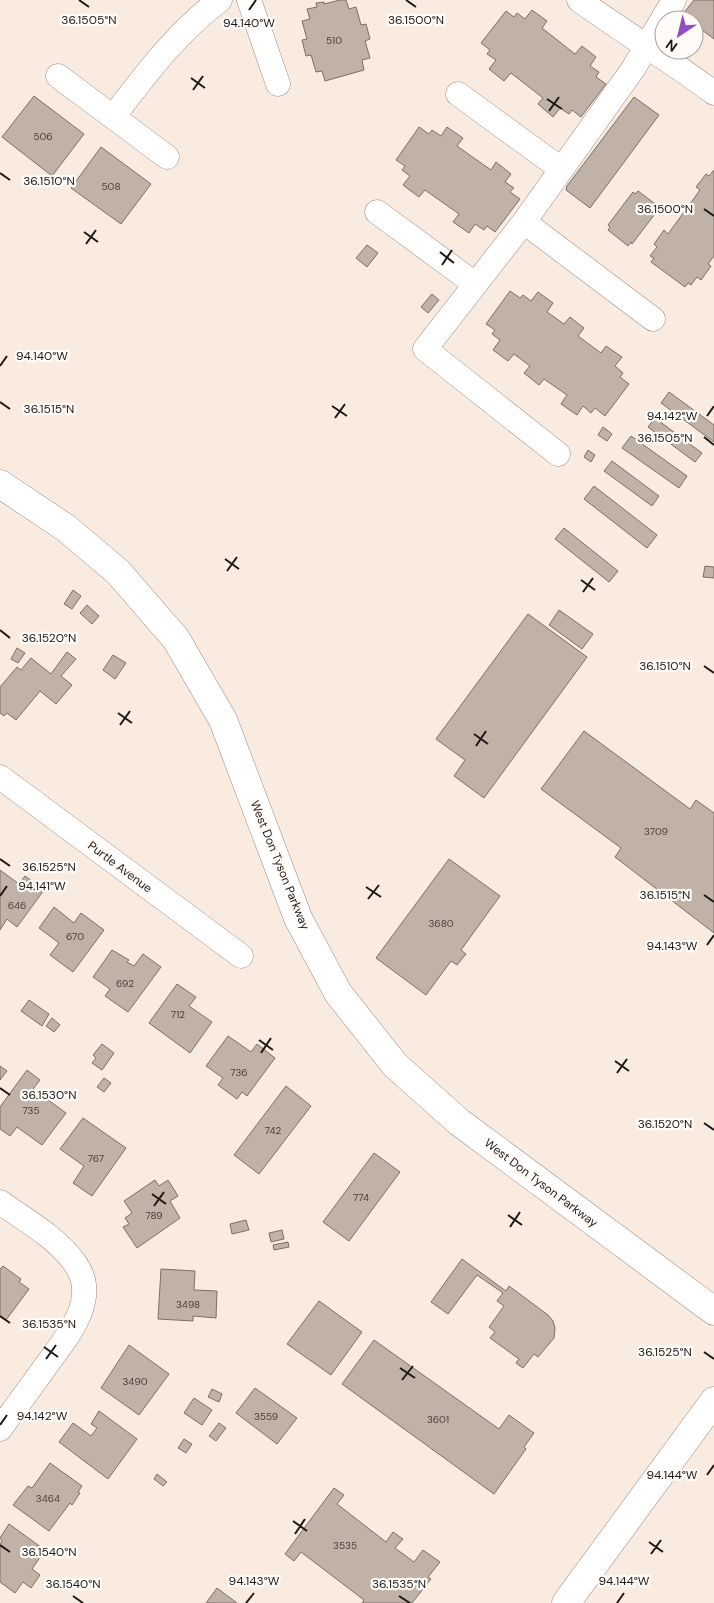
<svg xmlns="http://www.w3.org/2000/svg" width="714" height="1603" font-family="'DM Sans',sans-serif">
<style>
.building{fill:#c1b2a7;stroke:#7d6f66}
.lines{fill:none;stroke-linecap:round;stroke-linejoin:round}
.minor-casing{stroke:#998b81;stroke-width:25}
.secondary-casing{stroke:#998b81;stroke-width:29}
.trunk-casing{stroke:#998b81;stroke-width:29}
.minor{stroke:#fff;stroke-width:24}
.secondary{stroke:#fff;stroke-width:28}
.trunk{stroke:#fff;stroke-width:28}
.ticks{fill:none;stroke:#1e1815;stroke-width:2}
.labels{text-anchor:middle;stroke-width:4.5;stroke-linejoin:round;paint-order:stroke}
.number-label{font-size:10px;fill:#473e3a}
.street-label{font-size:12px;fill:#1e1815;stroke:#fefbf8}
.ticks-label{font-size:12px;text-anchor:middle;fill:#1e1815;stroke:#fefbf8;stroke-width:4.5;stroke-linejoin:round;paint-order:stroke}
</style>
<rect width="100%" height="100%" fill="#faebe0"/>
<!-- building -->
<path class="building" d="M340,0H346L349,9L356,7L361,25L366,24L370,39L365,41L370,58L362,60L364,70L325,81L322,71L316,72L311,55L306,56L302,40L307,39L302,21L310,19L307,9L317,7L316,3L324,2V4Z
M694,0H714V39L694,24V20H689L682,15Z
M532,10L547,21L542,28L575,54L582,46L596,57L590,66L599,72L596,77L606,84L581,117L572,110L569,114L560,108L553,117L538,104L543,98L511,73L504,81L489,69L496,60L487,54L490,50L481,43L506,11L514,17L517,13L525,19Z
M34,96L84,134L52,176L2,137Z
M634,97L659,115L590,208L566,190L567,186Z
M419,127L429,134L432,130L441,136L447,127L463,138L457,146L491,170L496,162L511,174L505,182L514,188L510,192L520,199L495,232L487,226L484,230L475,224L469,233L453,222L459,214L425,190L419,197L403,185L410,176L402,170L405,166L396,160Z
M101,147L151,184L121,224L71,188Z
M714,170V256L708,264L711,266L701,280L697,277L691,285L688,283L685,287L651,262L654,258L650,256L657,247L654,244L664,230L668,234L700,190L696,187L706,174L709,176Z
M638,191L658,206L656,209L658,210L632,244L631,242L628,246L608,230L610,227L608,225L633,192L635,194Z
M367,245L378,253L367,267L356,258Z
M510,291L520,298L523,295L531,301L538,292L553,303L547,312L564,324L570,317L584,328L578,336L601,353L606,346L622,357L615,366L623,373L620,377L629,384L605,416L595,408L591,413L583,406L577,415L561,404L567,395L544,379L539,385L524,373L530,366L514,354L508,361L493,350L500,340L492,334L495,330L486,324Z
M432,294L439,300L428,313L421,307Z
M669,392L714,425V442L661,403Z
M655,418L702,453L695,462L648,427Z
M603,427L612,434L607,441L598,435Z
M631,436L687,476L679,488L622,448Z
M588,450L595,455L591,462L584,457Z
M612,461L659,496L652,506L604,471Z
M594,486L657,535L647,548L584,499Z
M564,528L618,571L609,582L555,539Z
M705,566L714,567V578L703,577Z
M73,590L81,596L72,609L64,604Z
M87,605L99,616L92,624L80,613Z
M559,610L593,634L582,649L549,625Z
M528,614L587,657L484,798L454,776L465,760L436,739Z
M17,648L25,653L18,663L11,659Z
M67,652L76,659L61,676L72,685L56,704L40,691L16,720L7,713L4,716L0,713V687L17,667L21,670L31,658L51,674Z
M113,655L126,663L115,679L103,670Z
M584,731L690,809L696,800L714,813V933L615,857L621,848L541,789Z
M449,859L500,896L461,950L466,954L457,965L451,961L426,995L376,958Z
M0,870L19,884L25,876L44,890L17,927L7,919L0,930Z
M54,907L74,923L81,913L104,930L73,972L50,955L59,943L39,928Z
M112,950L129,960L127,962L134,966L143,954L161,967L128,1012L105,996L110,989L93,977Z
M177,984L196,997L189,1006L212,1022L190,1053L149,1023Z
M29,1000L49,1014L42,1026L21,1011Z
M52,1018L60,1025L54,1032L46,1026Z
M228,1036L251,1052L257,1044L275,1058L247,1096L242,1092L237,1099L218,1085L223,1078L206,1066Z
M102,1044L114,1053L102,1070L92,1063L96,1058L93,1055Z
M0,1066L7,1071L0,1080Z
M27,1070L40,1080L33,1089L66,1113L42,1145L17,1127L10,1136L0,1129V1107Z
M104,1078L111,1083L104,1092L97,1087Z
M286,1086L311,1106L259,1174L234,1155Z
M83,1118L126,1148L92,1196L73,1183L84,1166L60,1149Z
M374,1153L400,1172L349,1241L323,1222Z
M155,1180L159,1186L168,1180L178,1196L170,1201L180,1218L137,1248L123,1227L129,1224L125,1218L132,1213L124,1201Z
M246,1220L249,1230L232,1234L230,1224Z
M282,1230L284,1239L271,1242L269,1233Z
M288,1242L289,1247L274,1250L273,1245Z
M462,1259L506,1291L509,1286L548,1315L553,1321L555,1328L554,1338L538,1357L534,1354L523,1368L516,1363L519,1359L490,1338L495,1332L489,1327L504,1306L497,1301L503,1293L477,1275L448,1314L431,1302Z
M3,1266L21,1279L19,1282L29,1289L6,1320L0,1316V1269Z
M161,1269L195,1271L194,1290L217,1291L216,1318L193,1316V1321L158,1319Z
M319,1301L362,1332L331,1375L287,1344Z
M374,1340L499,1429L509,1415L534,1433L524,1447L526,1449L494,1494L342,1384Z
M129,1345L169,1374L139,1415L101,1388Z
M255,1388L297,1418L277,1444L236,1413Z
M212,1389L222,1394L219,1402L208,1397Z
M194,1398L212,1410L202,1425L184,1413Z
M99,1411L137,1439L108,1479L59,1442L73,1423L91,1436L97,1428L91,1424Z
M219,1423L226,1428L216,1441L209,1436Z
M184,1439L192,1444L186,1453L178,1448Z
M50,1463L82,1486L78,1492L80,1493L72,1505L70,1503L49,1531L13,1505L28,1486L32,1488Z
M157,1474L167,1482L163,1486L154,1479Z
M334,1488L344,1495L337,1504L386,1542L393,1532L403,1539L395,1548L414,1562L423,1550L440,1562L428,1577L431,1579L412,1603H362L364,1600L301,1552L294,1561L285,1554Z
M9,1524L45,1550L32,1569L40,1575L31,1588L23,1582L15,1593L0,1582V1544L2,1541L0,1538Z
M217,1588L237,1603H206Z"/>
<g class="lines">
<!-- minor casing -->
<g class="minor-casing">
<path id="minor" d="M249,0L278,84
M579,0C623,32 670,60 714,93
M58,76L167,157
M458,94L561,169
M113,117C145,75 177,32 220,0
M377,212L475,284
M524,222L653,319
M558,454L425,349L524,222L633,69L674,0
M0,777L241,956
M0,1202C25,1220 56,1237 74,1262C103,1299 64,1340 43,1370C29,1390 14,1409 0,1429"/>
</g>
<!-- secondary casing -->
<g class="secondary-casing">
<path id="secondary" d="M0,484L66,528L118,572L176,639L223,720L298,918L338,993L395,1065L459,1122L714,1311"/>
</g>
<!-- trunk casing -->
<g class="trunk-casing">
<path id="trunk" d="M566,1603L714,1401"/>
</g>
<!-- minor -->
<use href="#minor" class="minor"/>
<!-- secondary -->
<use href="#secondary" class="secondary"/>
<!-- trunk -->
<use href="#trunk" class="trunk"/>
</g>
<!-- ticks -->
<path class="ticks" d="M79,0L89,7M406,0L416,7M249,10L256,0M191,78L205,88M193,90L203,76M547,99L562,109M549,111L559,97M0,173L10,180M704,209L714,216M84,232L98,242M86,244L96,230M440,252L454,263M442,265L452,250M0,366L7,356M0,402L10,409M332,406L347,416M707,416L714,406M335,418L345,404M704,437L714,445M225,559L239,569M227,571L237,557M581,580L595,590M583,592L593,578M0,630L10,638M704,666L714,673M118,713L132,723M120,725L130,711M474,734L488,744M476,746L486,731M0,859L10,866M366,887L381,897M704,895L714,902M0,896L7,886M368,899L379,885M707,945L714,935M259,1040L273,1050M261,1053L271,1038M615,1061L629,1071M617,1073L627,1059M0,1088L10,1095M704,1123L714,1130M152,1194L166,1204M154,1206L164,1192M508,1215L522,1225M510,1227L520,1212M0,1316L10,1323M44,1347L58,1357M704,1352L714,1359M46,1359L56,1345M400,1368L415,1378M402,1380L413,1366M0,1425L7,1415M707,1475L714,1465M293,1521L307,1531M295,1534L305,1519M649,1542L663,1552M0,1545L10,1552M651,1554L661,1540M73,1596L83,1603M399,1596L410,1603M246,1603L254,1593M617,1603L624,1593"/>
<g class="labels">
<!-- number labels -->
<g class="number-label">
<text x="334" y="44">510</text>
<text x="43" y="140">506</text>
<text x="111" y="190">508</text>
<text x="656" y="835">3709</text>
<text x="17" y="909">646</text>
<text x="441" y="927">3680</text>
<text x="75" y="940">670</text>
<text x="125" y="987">692</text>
<text x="178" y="1018">712</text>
<text x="239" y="1076">736</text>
<text x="31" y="1114">735</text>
<text x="273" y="1134">742</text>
<text x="96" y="1162">767</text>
<text x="361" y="1201">774</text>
<text x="154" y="1219">789</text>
<text x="188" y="1308">3498</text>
<text x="135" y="1385">3490</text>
<text x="266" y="1420">3559</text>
<text x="438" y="1423">3601</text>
<text x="48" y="1502">3464</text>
<text x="345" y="1549">3535</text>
</g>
<!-- street labels -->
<g class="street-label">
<text transform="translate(280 865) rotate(68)" y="4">West Don Tyson Parkway</text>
<text transform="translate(120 867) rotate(37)" y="4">Purtle Avenue</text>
<text transform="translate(541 1183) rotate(37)" y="4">West Don Tyson Parkway</text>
</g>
</g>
<g class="ticks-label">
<text x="416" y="24">36.1500°N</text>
<text x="89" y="24">36.1505°N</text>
<text x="249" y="27">94.140°W</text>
<text x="49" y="185">36.1510°N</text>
<text x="665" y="213">36.1500°N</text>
<text x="42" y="360">94.140°W</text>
<text x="49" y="413">36.1515°N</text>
<text x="672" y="420">94.142°W</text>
<text x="665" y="442">36.1505°N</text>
<text x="49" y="642">36.1520°N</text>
<text x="665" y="670">36.1510°N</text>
<text x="49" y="871">36.1525°N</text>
<text x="42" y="890">94.141°W</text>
<text x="665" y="899">36.1515°N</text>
<text x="672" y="950">94.143°W</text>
<text x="49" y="1099">36.1530°N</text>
<text x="665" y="1128">36.1520°N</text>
<text x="49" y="1328">36.1535°N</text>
<text x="665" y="1356">36.1525°N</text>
<text x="42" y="1420">94.142°W</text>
<text x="672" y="1479">94.144°W</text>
<text x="49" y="1556">36.1540°N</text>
<text x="254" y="1585">94.143°W</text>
<text x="624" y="1585">94.144°W</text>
<text x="73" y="1588">36.1540°N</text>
<text x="399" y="1588">36.1535°N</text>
</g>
<!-- north arrow -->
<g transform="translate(679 35) rotate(215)"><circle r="24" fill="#fefbf8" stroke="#a4a09d"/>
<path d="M0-4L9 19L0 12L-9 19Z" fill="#904fc4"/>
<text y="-8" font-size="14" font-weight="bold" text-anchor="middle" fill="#1e1815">N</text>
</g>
</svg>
